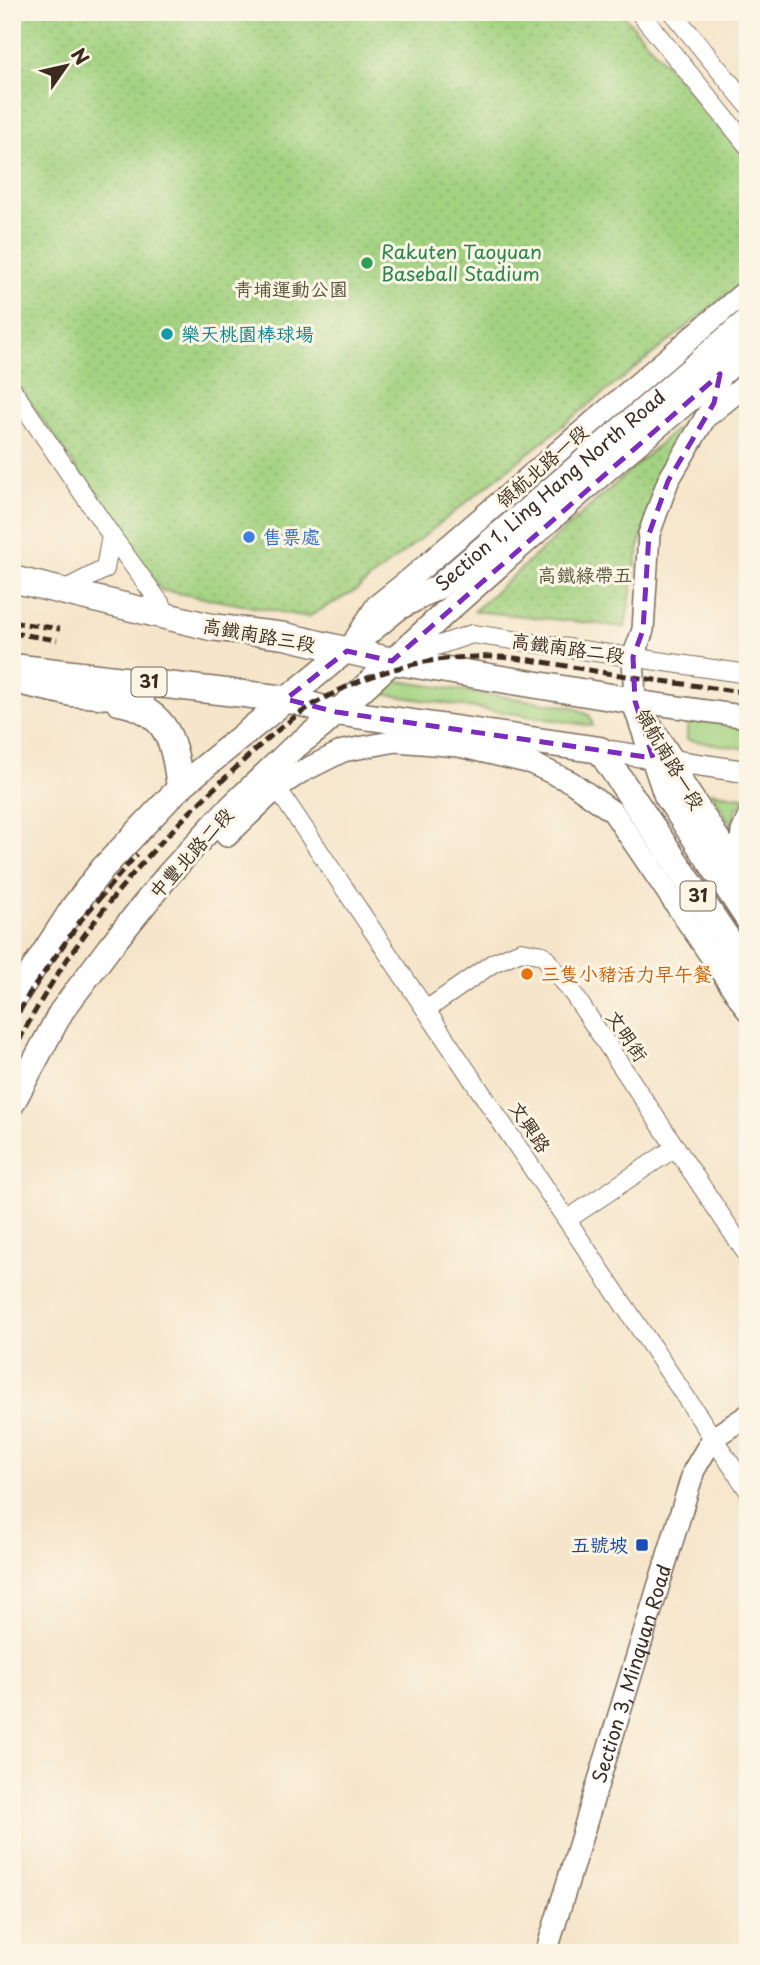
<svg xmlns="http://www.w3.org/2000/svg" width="760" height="1965" font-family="'Playpen Sans','LXGW WenKai TC',sans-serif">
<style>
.grass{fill:#a3d281;stroke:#6f7e50;stroke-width:2}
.park{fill:url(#park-dots);stroke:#6f7e50;stroke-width:2}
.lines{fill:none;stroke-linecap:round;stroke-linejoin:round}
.minor-casing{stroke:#7c6b5a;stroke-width:20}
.tertiary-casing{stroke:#7c6b5a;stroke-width:24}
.secondary-casing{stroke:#7c6b5a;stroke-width:27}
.primary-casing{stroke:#7c6b5a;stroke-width:29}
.minor{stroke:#fff;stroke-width:18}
.tertiary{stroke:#fff;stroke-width:21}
.secondary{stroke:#fff;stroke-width:24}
.primary{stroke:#fff;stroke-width:26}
.rail{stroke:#3b2a1e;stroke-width:5;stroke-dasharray:10 5;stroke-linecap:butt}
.marked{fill:none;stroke:#7b2cbf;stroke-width:5;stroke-dasharray:14 9;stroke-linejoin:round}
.leisure-dot{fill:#2e9e5b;stroke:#fcf5e5;stroke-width:2.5}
.culture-dot{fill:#0f9aa8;stroke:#fcf5e5;stroke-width:2.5}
.shop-dot{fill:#3f7fe0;stroke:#fcf5e5;stroke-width:2.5}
.food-dot{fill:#e8710a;stroke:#fcf5e5;stroke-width:2.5}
.transit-dot{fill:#1a4fb4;stroke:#fcf5e5;stroke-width:2.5}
.labels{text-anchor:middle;stroke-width:6;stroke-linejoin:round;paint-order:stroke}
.shield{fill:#fcf5e5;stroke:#75675a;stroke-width:2}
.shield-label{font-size:18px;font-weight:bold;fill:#3b2a1e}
.leisure-label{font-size:19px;fill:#27864d;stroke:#fcf5e5;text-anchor:start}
.park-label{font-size:19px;fill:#555437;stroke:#fcf5e5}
.culture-label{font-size:19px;fill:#0d838f;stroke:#fcf5e5;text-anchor:start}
.street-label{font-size:19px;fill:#3b2a1e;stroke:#fcf5e5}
.shop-label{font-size:19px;fill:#366cbe;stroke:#fcf5e5;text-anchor:start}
.food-label{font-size:19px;fill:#c56008;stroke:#fcf5e5;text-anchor:start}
.transit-label{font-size:19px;fill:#164399;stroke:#fcf5e5;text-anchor:end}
</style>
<defs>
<pattern id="park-dots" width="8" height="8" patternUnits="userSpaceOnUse" patternTransform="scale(1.75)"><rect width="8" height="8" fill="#a3d281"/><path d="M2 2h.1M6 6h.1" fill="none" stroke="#8db46f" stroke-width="1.8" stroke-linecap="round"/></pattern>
</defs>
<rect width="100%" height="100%" fill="#fcf5e5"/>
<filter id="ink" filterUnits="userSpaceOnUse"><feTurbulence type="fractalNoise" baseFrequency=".0143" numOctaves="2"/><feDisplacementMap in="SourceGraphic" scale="14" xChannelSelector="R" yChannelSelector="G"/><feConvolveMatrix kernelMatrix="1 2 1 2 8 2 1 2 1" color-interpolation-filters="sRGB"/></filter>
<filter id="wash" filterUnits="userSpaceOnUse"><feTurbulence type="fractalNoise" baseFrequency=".00686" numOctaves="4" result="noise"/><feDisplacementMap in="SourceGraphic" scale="28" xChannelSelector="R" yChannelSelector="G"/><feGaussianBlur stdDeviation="1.57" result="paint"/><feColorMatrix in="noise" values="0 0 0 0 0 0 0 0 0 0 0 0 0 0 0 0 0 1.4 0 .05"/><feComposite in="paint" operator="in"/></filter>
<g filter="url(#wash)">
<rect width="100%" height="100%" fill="#f5e5ca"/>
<!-- grass -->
<path class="grass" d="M386,679L573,707L590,716L593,726L377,693Z
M687,718L748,727V749L687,740Z
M711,792L748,798L737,808L732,826Z"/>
<!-- park -->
<path class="park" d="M12,12H621L748,159V278L355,591L308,617L161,590L12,376Z
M705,403L640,541L625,627L474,611Z"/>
</g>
<g filter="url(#ink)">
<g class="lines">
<!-- minor casing -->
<g class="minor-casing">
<path id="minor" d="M639,12L748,146
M672,12L748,105
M12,389L111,535L171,618
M64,590L105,569L111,535
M401,658L472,634L748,674
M277,788L748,1490
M426,1010L493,963L521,951L543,955L574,995L748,1256
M568,1219L676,1147"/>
</g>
<!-- tertiary casing -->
<g class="tertiary-casing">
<g id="tertiary">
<path d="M727,371L720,374L714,403L668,481L649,534L643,630L633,657L635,701L674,761L683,783L748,883"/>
<path d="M710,414L748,383"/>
<path d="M356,638L376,606L411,578L748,289"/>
<path d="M635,701L748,717"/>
<path d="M600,750L748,772"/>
<path d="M227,836L277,788L301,772L343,751L396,741L459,746L531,763L571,782L613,812L748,1011"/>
<path d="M738,869L742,832L748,818"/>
<path id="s1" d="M546,1953L694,1470L713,1438L748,1415"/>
</g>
</g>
<!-- secondary casing -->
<g class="secondary-casing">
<g id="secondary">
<path id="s2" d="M12,1002L74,906L103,868L180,787L398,608L438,587L748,320"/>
<path d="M12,1104L61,1012L109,948L168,875L223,815L292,749L322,726L448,610L618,459L748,350"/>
</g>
</g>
<!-- primary casing -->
<g class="primary-casing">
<path id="primary" d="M12,579L211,627L285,636L392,661L635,701L667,795L748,918
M12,667L286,699L336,712L600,750L748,970
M27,683L72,693L141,698
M119,702C169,711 174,743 180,787"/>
</g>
<!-- minor -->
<use href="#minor" class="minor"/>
<!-- tertiary -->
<use href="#tertiary" class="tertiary"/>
<!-- secondary -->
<use href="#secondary" class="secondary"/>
<!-- primary -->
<use href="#primary" class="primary"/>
<!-- rail -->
<path class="rail" d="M12,622L60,629
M12,633L57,640
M12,1025L29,994L81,920L137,854
M12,1055C64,948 138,860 224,779C255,750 285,720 323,699C369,673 421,658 475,657C519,655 563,666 606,673C653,680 700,686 748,693"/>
</g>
</g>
<!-- marked area -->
<path class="marked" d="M720,374L714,403L668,481L649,534L643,630L633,657L635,701L653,758L336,712L286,699L347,651L392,661Z"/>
<!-- markers -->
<circle class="leisure-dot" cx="367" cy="263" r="7"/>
<circle class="culture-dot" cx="167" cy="334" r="7"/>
<circle class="shop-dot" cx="249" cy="537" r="7"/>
<circle class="food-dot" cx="527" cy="974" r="7"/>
<rect class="transit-dot" x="635" y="1538" width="14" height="14" rx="3.5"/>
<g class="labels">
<!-- shield labels -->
<g class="shield">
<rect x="131.5" y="667.5" width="35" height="29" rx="5"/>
<rect x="680.5" y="881.5" width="35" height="29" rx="5"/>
</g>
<g class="shield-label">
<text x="149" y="688">31</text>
<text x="698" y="902">31</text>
</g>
<!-- leisure labels -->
<g class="leisure-label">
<text x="381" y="259">Rakuten Taoyuan<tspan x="381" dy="22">Baseball Stadium</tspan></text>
</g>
<!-- park labels -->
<g class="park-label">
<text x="291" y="296">青埔運動公園</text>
<text x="585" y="582">高鐵綠帶五</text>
</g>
<!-- culture labels -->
<g class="culture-label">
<text x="181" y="341">樂天桃園棒球場</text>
</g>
<!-- street labels -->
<g class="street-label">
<text transform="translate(542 466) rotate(-41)" y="7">領航北路一段</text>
<text dy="7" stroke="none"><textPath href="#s2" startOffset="749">Section 1, Ling Hang North Road</textPath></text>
<text transform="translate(259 635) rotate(10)" y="7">高鐵南路三段</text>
<text transform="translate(568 648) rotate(8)" y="7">高鐵南路二段</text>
<text transform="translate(670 759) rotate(59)" y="7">領航南路一段</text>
<text transform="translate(191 853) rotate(-48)" y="7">中豐北路二段</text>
<text transform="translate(627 1036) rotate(56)" y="7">文明街</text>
<text transform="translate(530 1127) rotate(56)" y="7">文興路</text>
<text dy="7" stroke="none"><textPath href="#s1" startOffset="292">Section 3, Minquan Road</textPath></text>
</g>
<!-- shop labels -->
<g class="shop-label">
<text x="263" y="544">售票處</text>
</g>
<!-- food labels -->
<g class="food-label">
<text x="541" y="981">三隻小豬活力早午餐</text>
</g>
<!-- transit labels -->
<g class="transit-label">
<text x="628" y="1552">五號坡</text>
</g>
</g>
<!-- margin -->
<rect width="760" height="1965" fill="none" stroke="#fcf5e5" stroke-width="42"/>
<!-- north arrow -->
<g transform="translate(66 66) rotate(56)" stroke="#fcf5e5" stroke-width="5" paint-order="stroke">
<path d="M0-5L12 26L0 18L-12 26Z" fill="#3b2a1e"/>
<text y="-10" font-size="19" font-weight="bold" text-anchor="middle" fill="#3b2a1e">N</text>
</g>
</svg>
